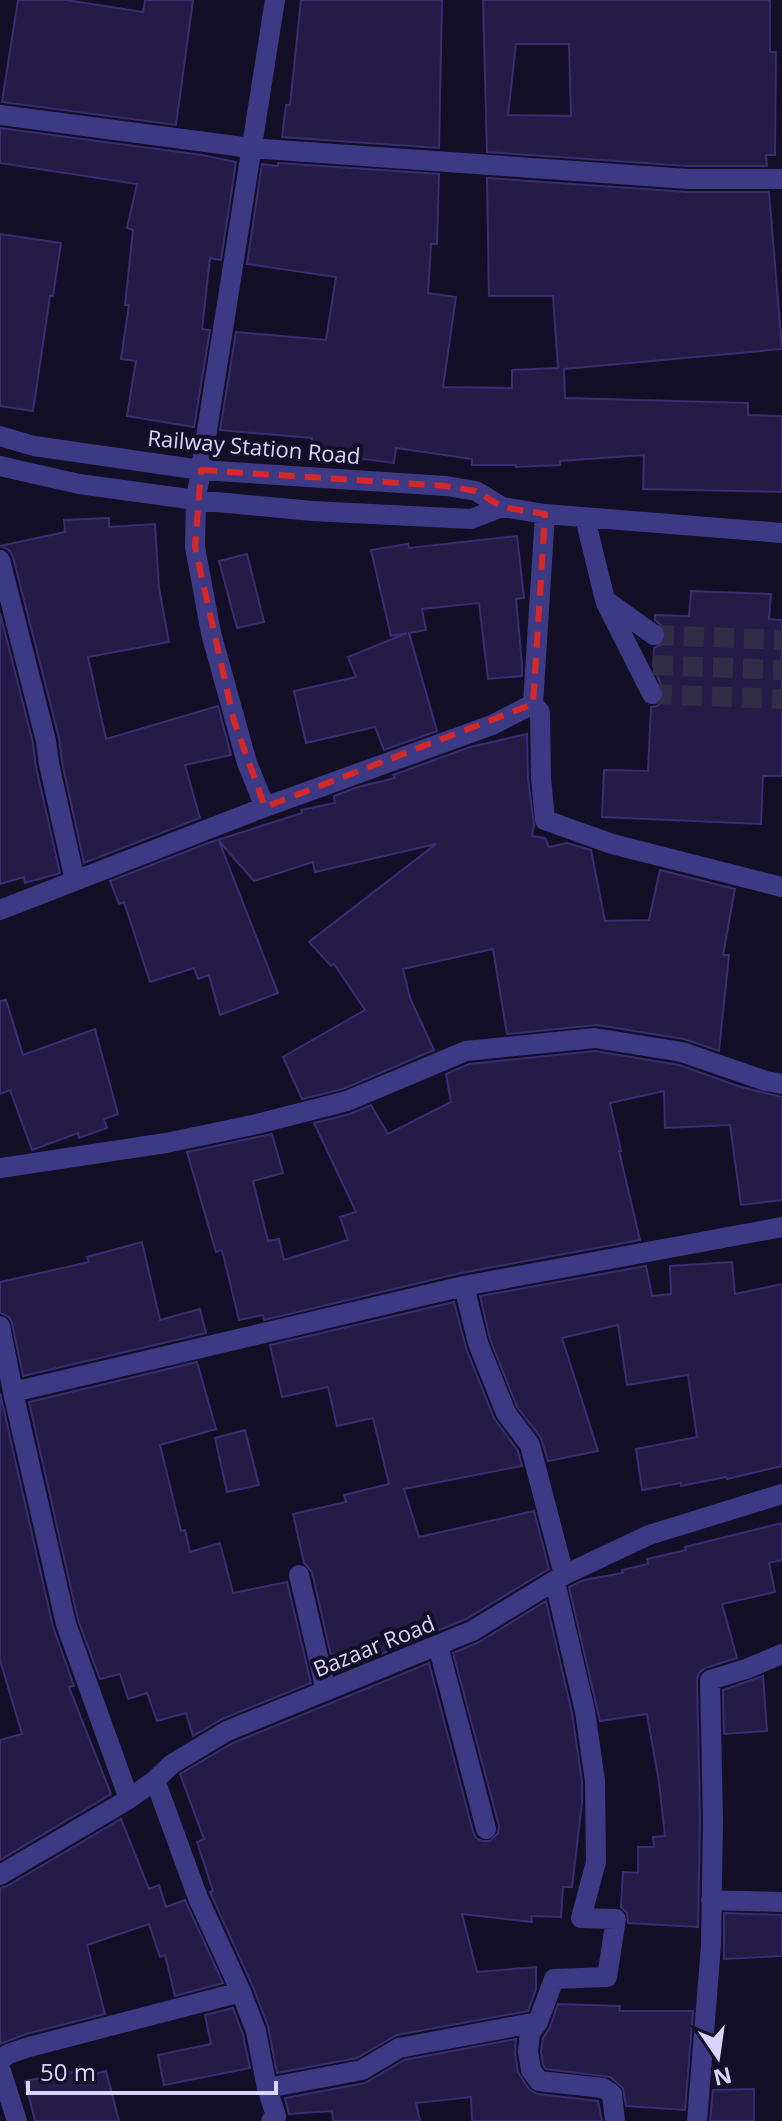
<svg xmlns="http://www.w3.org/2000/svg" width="782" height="2121" font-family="'Open Sans',sans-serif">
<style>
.building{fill:#241b47;stroke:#3b2d73;stroke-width:2;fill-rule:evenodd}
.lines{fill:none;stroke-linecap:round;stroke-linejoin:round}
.minor-tunnel{stroke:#312d47;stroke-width:20;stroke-dasharray:20 10;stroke-linecap:butt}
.minor{stroke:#3d3a85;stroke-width:20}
.marked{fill:none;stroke:#d62828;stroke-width:6;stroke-dasharray:16 10;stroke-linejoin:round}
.labels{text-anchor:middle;stroke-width:8;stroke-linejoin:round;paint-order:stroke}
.street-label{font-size:22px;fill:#d9d4ff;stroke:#130f26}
</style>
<rect width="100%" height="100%" fill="#130f26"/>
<!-- building -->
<path class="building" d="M18,0H66L143,12L145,0H193L176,125L2,102Z
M301,0H442L439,148L282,137L286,105H290Z
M483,0H770V52H776L775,155H766L767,166H688L487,152ZM516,44H569L571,116L508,115Z
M0,128L202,155L236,162L221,260L210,258L202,329L210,330L194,427L127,416L136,361L121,359L129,305H125L133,230L127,228L137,184L0,163Z
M278,163L439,174L437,244H431L428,293L456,297L443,387L512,388V370L558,368L553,296H489L487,178L687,192H769L782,349L564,369L565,398L748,403V415L782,416V492L643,489L644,455L560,461V465L516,467V465H472V459L396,448L394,463L310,452L312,438L220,430L236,332L326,340L336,277L247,264L262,164L278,166Z
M0,234L61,243L53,296H50L33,411L0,406Z
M109,518V527L155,524L159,588L169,642L88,657L106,739L218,706L231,755L185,765L200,818L84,863L62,762L59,738L13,557L9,550L0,546L65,532L64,520Z
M517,536L524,598L516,599L522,664V676L488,679L479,603L422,609L426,630L409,633L437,731L384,750L375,727L306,743L294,691L356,677L348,657L407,633L391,636L371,550L408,544L409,548Z
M247,554L264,622L237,628L219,561Z
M691,591L771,594L769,619L782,620V776H763L761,824L602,817L604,770L648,771L651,707L657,706L662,702L665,694L653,666L654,648L664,643L667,635L665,629L655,620V615L689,616Z
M0,613L33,743L36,767L60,873L25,883L24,877L0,884Z
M527,734L528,779L534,825L532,836L545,838L549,847L567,843L591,850L605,921L649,920L660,870L735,889L723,955H729L719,1051L684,1039L597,1025L507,1034L493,949L403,969L410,998L434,1050L343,1089L302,1099L283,1057L365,1010L334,964L331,966L309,942L436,844L315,872L313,862L254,881L219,841L278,993L220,1015L209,975L198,979L194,968L150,982L124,902L119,904L110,881L208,843L302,813L301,810L335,803L334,796L358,787L395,778L393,775L470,747Z
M6,1000L23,1055L95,1029L118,1114L104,1119L107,1128L79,1138L78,1133L32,1150L10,1090L0,1094V1001Z
M595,1051L679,1065L741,1087L782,1097V1200L741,1205L730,1125L665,1128L664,1091L610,1103L621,1151H619L640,1240L461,1273L264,1320L263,1315L239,1320L222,1250L216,1252L187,1152L272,1134L283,1173L253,1181L268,1241L279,1239L284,1260L348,1240L340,1217L356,1212L314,1123L350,1114L371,1105L388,1134L451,1102L446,1074L469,1064Z
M142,1242L160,1320L200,1309L206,1333L23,1376L12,1323L9,1317L0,1313V1282L89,1262L87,1257Z
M732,1262L735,1294L782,1284V1466L727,1479L726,1477L681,1486V1483L642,1490L636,1449L697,1437L688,1375L627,1385L618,1325L562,1338L598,1451L548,1461L541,1438L517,1407L490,1339L480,1296L646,1266L652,1296L671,1294L670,1266Z
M454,1302L466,1348L494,1418L518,1451L522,1466L404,1489L419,1537L534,1511L549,1569L466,1619L335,1673L312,1572L304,1563L293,1514L346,1502L344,1495L389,1484L373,1418L337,1426L328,1387L282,1397L270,1345Z
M197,1362L216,1429L160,1445L181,1531L185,1530L190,1552L220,1543L233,1593L287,1582L311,1683L222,1719L193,1736L186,1713L157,1721L147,1693L128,1699L120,1674L100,1679L78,1620L29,1402Z
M0,1393L53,1627L74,1686L69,1687L111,1794L0,1860V1740L22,1734L0,1660Z
M245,1430L259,1485L227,1492L215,1438Z
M782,1523V1560L769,1563L775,1592L722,1604L737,1658L705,1668L699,1673L697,1679L700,1820L698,1927L628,1923L627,1913L621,1907L623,1872L638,1873V1847H654L653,1837L665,1836L659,1782L647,1714L600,1721L569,1587L584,1580L623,1573L622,1570L648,1564L647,1559L686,1550L685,1547Z
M546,1601L572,1713L582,1782V1803L572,1887H563L561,1917L531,1916L532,1922L462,1914L477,1972L536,1967V1989L528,2011L397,2035L357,2058L277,2073L268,2026L253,1987L210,1892L213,1891L197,1842L204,1839L180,1774L233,1743L429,1663L473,1832L476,1838L482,1841H490L498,1833L499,1826L453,1653L479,1642Z
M763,1676L767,1731L724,1734L723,1690Z
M121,1819L149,1889L159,1885L166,1907L185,1900L223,1983L175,1996L165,1955L160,1957L149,1924L87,1945L105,2014L26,2034L0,2044V1888L7,1886Z
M724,1913L782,1915V1956L724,1959Z
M558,2004L620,2006L619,2011H693L685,2110L626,2106L623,2088L610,2077L546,2069L543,2065L541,2052L543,2038L550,2027Z
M233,2008L243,2035L250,2068L164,2085L158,2055L211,2044L205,2015Z
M516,2039L515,2054L518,2072L529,2089L538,2094L598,2101L602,2121H472L471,2097L416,2103L420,2121H333L332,2111L289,2114L285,2098L365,2083L404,2060Z
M90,2069L91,2075L106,2071L119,2121H35L25,2081Z
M754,2089V2121H710L713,2090Z"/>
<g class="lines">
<!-- minor-tunnel -->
<path class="minor-tunnel" d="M654,635L782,640
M653,665L782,670
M652,694L782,699"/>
<!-- minor -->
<path class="minor" d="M0,115L251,148L688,179H782
M0,436L34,446L201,470L446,486L476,491L502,507L545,514L782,533
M0,466L79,484L196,500L312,511L471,519L502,507
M585,518L605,600L654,635
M0,560L46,741L49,764L75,881
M606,603L652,694
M533,704L540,712L541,778L545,820L612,844L782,887
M265,807L247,763L211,633L195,547L196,500L275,0
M0,910L265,807L492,725L533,704L545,514
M0,1168L166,1143L257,1124L347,1101L466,1051L595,1038L682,1052L766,1081L782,1084
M0,1326L13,1392L66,1624L129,1799
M13,1392L464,1286
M299,1575L326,1691
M564,1575L530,1445L506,1413L478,1343L464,1286L782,1227
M555,1582L585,1711L595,1781L596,1862L581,1918L616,1919L607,1977L554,1979L538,2022L530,2033L528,2052L531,2070L539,2081L603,2088L612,2094L615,2121
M438,1645L486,1829
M155,1780L198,1898L241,1992L256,2031L267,2088L362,2070L399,2048L538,2022
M0,1875L129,1799L155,1780L172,1764L227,1731L472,1631L564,1575L649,1535L782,1494
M711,1900L782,1902
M0,2060L8,2054L29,2047L241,1992
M0,2068L17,2121
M267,2088L276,2116L271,2121
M697,2121L711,1945L713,1820L710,1680L746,1669L782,1654"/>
</g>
<!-- marked area -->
<path class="marked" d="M201,470L446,486L476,491L502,507L545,514L533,704L265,807L234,721L195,547Z"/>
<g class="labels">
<!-- street labels -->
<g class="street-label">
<text transform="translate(254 447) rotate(5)" y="8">Railway Station Road</text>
<text transform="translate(374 1646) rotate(-22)" y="8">Bazaar Road</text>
</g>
</g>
<!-- north arrow -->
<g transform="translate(718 2057) rotate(167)" stroke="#130f26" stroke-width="6" paint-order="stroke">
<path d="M0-6L14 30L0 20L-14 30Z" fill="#d9d4ff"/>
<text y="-12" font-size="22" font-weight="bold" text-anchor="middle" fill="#d9d4ff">N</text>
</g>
<!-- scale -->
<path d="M28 2081v12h248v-12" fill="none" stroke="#d9d4ff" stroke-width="4"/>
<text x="40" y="2081" font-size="24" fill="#d9d4ff" stroke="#130f26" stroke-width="6" paint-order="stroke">50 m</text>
</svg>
